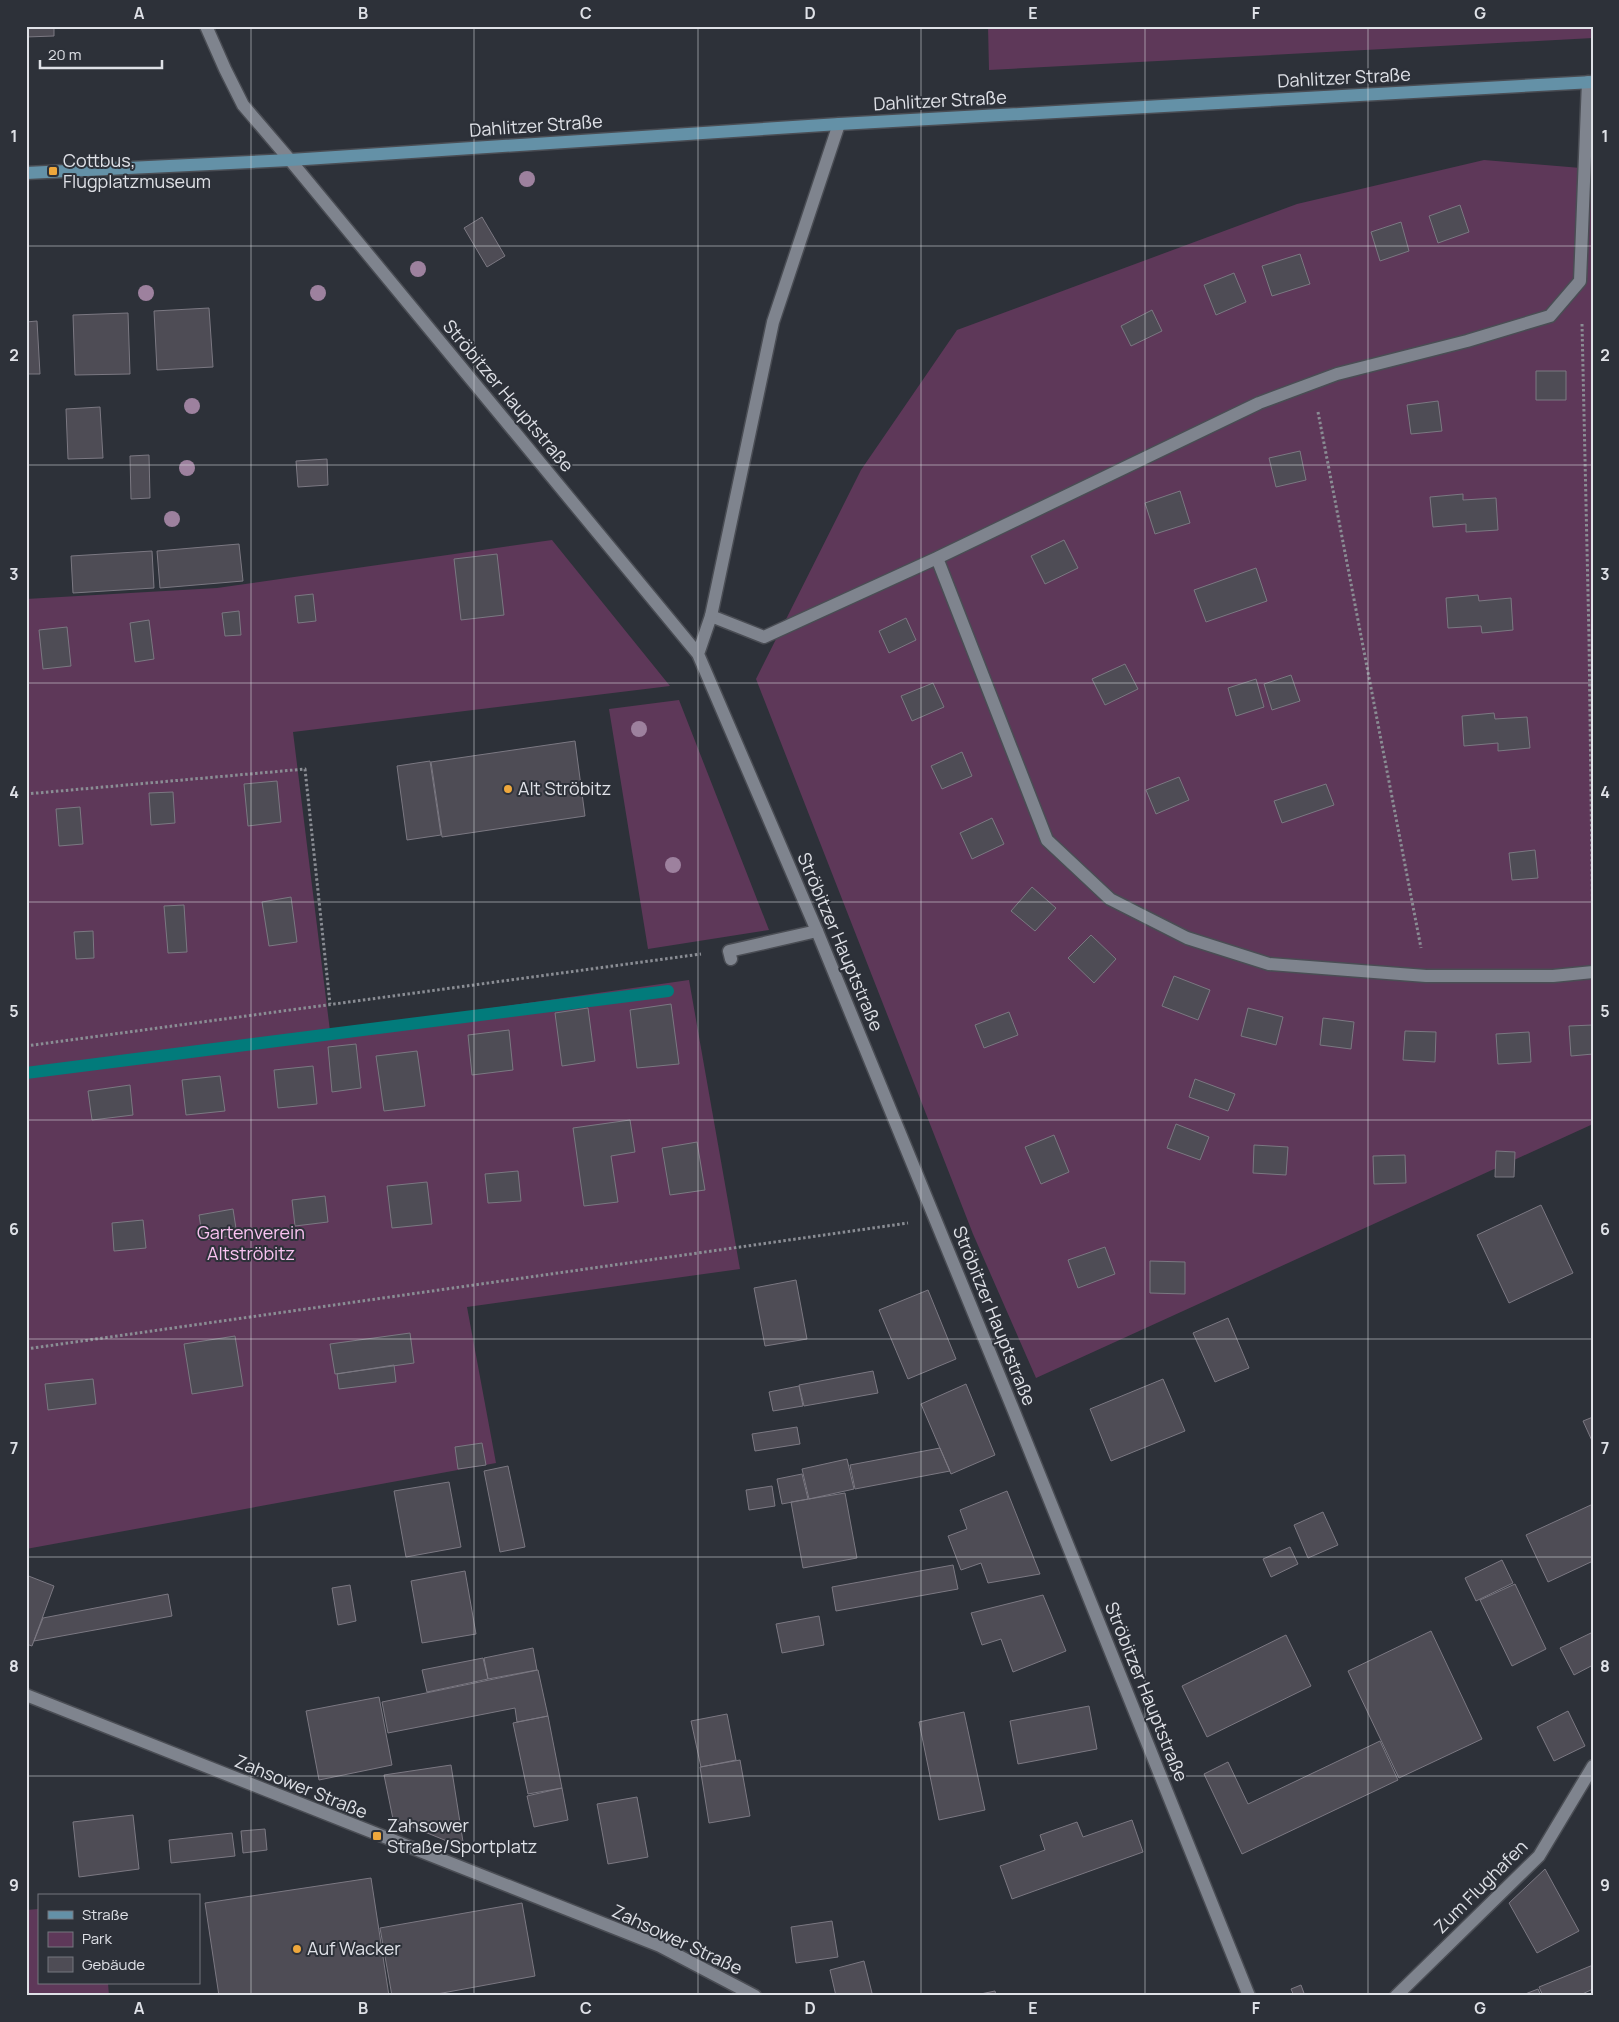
<svg xmlns="http://www.w3.org/2000/svg" width="1619" height="2022" font-family="Manrope,sans-serif">
<style>
.green{fill:#5e3859}
.lines{fill:none;stroke-linecap:round;stroke-linejoin:round}
.stream{stroke:#027b7b;stroke-width:12}
.building{fill:#4e4c55;stroke:#7b7882}
.lane-casing{stroke:#4a4d54;stroke-width:15}
.street-casing{stroke:#4a4d54;stroke-width:15}
.secondary-casing{stroke:#4a4d54;stroke-width:15}
.path{stroke:#8a8d94;stroke-width:3;stroke-dasharray:2.5 2.5;stroke-linecap:butt}
.lane{stroke:#7f848e;stroke-width:12}
.street{stroke:#7f848e;stroke-width:12}
.secondary{stroke:#6491a7;stroke-width:12}
.tree{fill:#9d819e}
.grid{fill:none;stroke:#dfe1e7;stroke-width:1;stroke-opacity:0.55}
.poi-dot{fill:#eea73c;stroke:#2d3139;stroke-width:2}
.labels{text-anchor:middle;stroke-width:4;stroke-linejoin:round;paint-order:stroke}
.street-label{font-size:18px;fill:#dfe1e7;stroke:#2d3139}
.poi-label{font-size:18px;fill:#dfe1e7;stroke:#2d3139;text-anchor:start}
.park-label{font-size:18px;fill:#f9c3f1;stroke:#2d3139}
.neatline{fill:none;stroke:#dfe1e7;stroke-width:2}
.grid-label{font-size:16px;text-anchor:middle;font-weight:bold;fill:#dfe1e7}
</style>
<rect width="100%" height="100%" fill="#2d3139"/>
<!-- green -->
<path class="green" d="M988,26H1593V38L989,70Z
M1484,160L1593,169V1124L1036,1378L973,1234L756,679L861,470L957,330L1297,204Z
M552,540L670,686L293,732L330,1031L689,980L740,1269L467,1307L496,1463L26,1549V599L217,588Z
M679,700L769,930L648,949L609,709Z
M39,1909V1983H108L109,1996H26V1910Z"/>
<g class="lines">
<!-- stream -->
<path class="stream" d="M26,1073L668,991"/>
</g>
<!-- building -->
<path class="building" d="M26,26H54V36L26,37Z
M1460,205L1469,232L1438,243L1429,216Z
M482,217L505,256L487,267L464,228Z
M1401,222L1409,251L1380,261L1371,232Z
M1300,254L1310,284L1272,296L1262,266Z
M1234,273L1246,302L1216,315L1204,285Z
M209,308L213,367L157,370L154,311Z
M1152,310L1162,331L1131,346L1121,326Z
M128,313L130,374L75,375L73,315Z
M37,321L40,374H26V322Z
M1536,371H1566V400H1536Z
M1438,401L1442,431L1411,434L1407,405Z
M100,407L103,458L68,459L66,409Z
M1300,451L1306,480L1276,487L1269,458Z
M149,455L150,498L131,499L130,456Z
M327,459L328,485L298,487L296,461Z
M1180,491L1190,523L1155,534L1145,503Z
M1463,494V500L1496,498L1498,530L1466,532V524L1433,527L1430,497Z
M1064,540L1078,568L1045,584L1031,556Z
M239,544L243,581L160,588L157,551Z
M152,551L154,588L73,593L71,556Z
M497,554L504,615L461,620L454,559Z
M1256,568L1267,601L1206,622L1194,590Z
M313,594L316,621L298,623L295,596Z
M1478,595L1479,601L1511,598L1513,630L1482,633L1481,626L1448,628L1446,598Z
M239,611L241,635L225,636L222,613Z
M906,618L916,640L889,653L879,631Z
M149,620L154,659L135,662L130,623Z
M67,627L71,666L43,669L39,630Z
M1125,664L1138,689L1105,705L1092,679Z
M1291,675L1300,701L1272,710L1264,684Z
M1256,679L1264,707L1236,716L1228,688Z
M933,683L944,707L912,721L901,696Z
M1494,713L1495,719L1527,717L1530,748L1498,751V743L1464,746L1462,716Z
M575,741L585,816L442,837L431,762Z
M962,752L972,776L942,789L931,766Z
M430,761L441,835L407,840L397,766Z
M1179,777L1189,800L1156,814L1146,790Z
M277,781L281,822L248,826L244,784Z
M1326,784L1334,805L1282,823L1274,801Z
M173,792L175,823L151,825L149,793Z
M80,807L83,844L59,846L56,809Z
M992,818L1004,844L972,859L960,833Z
M1535,850L1538,878L1512,880L1509,853Z
M1032,887L1056,908L1035,931L1011,911Z
M291,897L297,942L269,946L262,902Z
M184,905L187,952L168,953L164,906Z
M93,931L94,958L76,959L74,932Z
M1091,935L1116,959L1094,983L1068,958Z
M1174,976L1210,990L1198,1020L1162,1006Z
M671,1004L679,1064L637,1068L630,1010Z
M588,1008L595,1061L562,1066L555,1013Z
M1248,1008L1283,1017L1276,1045L1241,1036Z
M1009,1012L1018,1035L984,1048L975,1025Z
M1323,1018L1354,1022L1351,1049L1320,1045Z
M1593,1025V1054L1571,1056L1569,1026Z
M509,1030L513,1070L472,1075L468,1035Z
M1405,1031L1436,1032L1435,1062L1403,1060Z
M1529,1032L1531,1062L1498,1064L1496,1034Z
M356,1044L361,1088L332,1092L328,1047Z
M417,1051L425,1106L384,1111L376,1056Z
M313,1066L317,1104L278,1108L274,1070Z
M220,1076L225,1111L186,1115L182,1080Z
M1195,1079L1235,1094L1228,1111L1189,1097Z
M130,1085L133,1115L92,1120L88,1091Z
M630,1120L635,1152L611,1156L618,1202L584,1206L573,1128Z
M1176,1124L1209,1137L1200,1160L1167,1148Z
M1054,1135L1069,1172L1041,1184L1025,1147Z
M697,1142L705,1190L670,1195L662,1148Z
M1254,1145L1288,1147L1286,1175L1253,1173Z
M1496,1151L1515,1152L1514,1177H1495Z
M1405,1155L1406,1183L1374,1184L1373,1156Z
M518,1171L521,1201L488,1203L485,1174Z
M427,1182L432,1224L392,1228L387,1186Z
M325,1196L328,1222L295,1226L292,1200Z
M1541,1205L1573,1273L1509,1303L1477,1235Z
M233,1209L237,1235L203,1240L199,1215Z
M143,1220L146,1248L114,1251L112,1223Z
M1105,1247L1115,1274L1078,1288L1068,1260Z
M1150,1261L1185,1262V1294L1150,1293Z
M796,1280L807,1339L765,1346L754,1288Z
M928,1290L956,1359L908,1379L879,1310Z
M1228,1318L1249,1368L1215,1382L1193,1333Z
M410,1333L414,1363L335,1374L330,1344Z
M235,1336L243,1386L192,1394L184,1344Z
M394,1365L396,1382L339,1389L337,1374Z
M873,1371L878,1393L804,1406L799,1385Z
M93,1379L96,1404L48,1410L45,1384Z
M1163,1379L1185,1431L1111,1461L1090,1409Z
M966,1384L995,1455L951,1474L921,1404Z
M799,1386L803,1406L773,1411L769,1392Z
M1593,1417V1443L1583,1421Z
M797,1427L800,1444L755,1451L752,1434Z
M482,1443L486,1465L458,1469L455,1447Z
M940,1448L950,1471L855,1489L850,1465Z
M847,1459L854,1489L809,1499L802,1469Z
M508,1466L525,1547L500,1552L484,1471Z
M802,1474L808,1499L782,1504L777,1479Z
M449,1482L461,1547L406,1557L394,1491Z
M772,1486L775,1506L749,1510L746,1490Z
M1007,1491L1040,1574L988,1583L981,1563L961,1570L948,1536L967,1529L960,1510Z
M845,1493L857,1558L803,1568L791,1502Z
M1593,1504V1561L1548,1582L1526,1535Z
M1323,1512L1338,1545L1308,1558L1294,1525Z
M1290,1547L1298,1564L1271,1577L1263,1559Z
M1502,1560L1513,1583L1476,1601L1465,1578Z
M953,1565L958,1589L836,1611L832,1587Z
M465,1571L476,1634L422,1643L411,1581Z
M26,1575L54,1586L32,1646L26,1644Z
M1515,1584L1546,1649L1512,1666L1480,1600Z
M350,1585L356,1621L338,1625L332,1588Z
M168,1594L172,1616L34,1641L43,1618Z
M1043,1595L1066,1651L1013,1672L1001,1639L982,1645L971,1613Z
M819,1616L824,1645L782,1653L776,1624Z
M1431,1631L1482,1739L1399,1778L1348,1671Z
M1593,1632V1665L1574,1675L1560,1648Z
M1286,1635L1311,1686L1207,1737L1182,1686Z
M533,1648L537,1670L488,1679L484,1658Z
M483,1658L488,1679L427,1692L422,1670Z
M538,1670L548,1716L517,1722L515,1708L388,1733L382,1702Z
M379,1697L392,1765L319,1780L306,1711Z
M1089,1706L1097,1749L1018,1764L1010,1721Z
M1568,1711L1585,1746L1554,1761L1537,1727Z
M964,1712L985,1810L939,1820L919,1722Z
M727,1714L736,1760L701,1767L691,1721Z
M548,1716L562,1788L528,1794L513,1723Z
M1380,1741L1398,1780L1242,1854L1204,1774L1228,1762L1248,1804Z
M740,1760L750,1816L709,1823L700,1767Z
M451,1765L464,1848L393,1819L384,1775Z
M562,1788L568,1820L534,1827L527,1796Z
M637,1797L648,1857L608,1864L597,1804Z
M133,1815L139,1869L79,1877L73,1822Z
M1132,1820L1143,1852L1012,1899L1000,1866L1045,1850L1040,1835L1077,1822L1083,1837Z
M265,1829L267,1850L243,1853L241,1831Z
M232,1833L235,1856L171,1863L169,1840Z
M1545,1869L1579,1931L1537,1953L1509,1903Z
M371,1878L389,1996H219L205,1903Z
M522,1903L535,1976L426,1996H392L380,1928Z
M832,1921L838,1957L796,1963L791,1927Z
M864,1961L872,1993L863,1996H836L830,1970Z
M1593,1965V1989L1578,1996H1543L1539,1987Z
M1301,1985L1305,1996H1294L1291,1989Z
M1538,1989L1541,1996H1520Z
M995,1991L996,1996H971Z"/>
<g class="lines">
<!-- lane casing -->
<g class="lane-casing">
<path id="lane" d="M206,26L225,69L243,105L290,160
M937,558L1259,403L1337,374L1467,341L1550,316L1580,281L1588,82
M711,616L764,637L937,558L1047,840L1110,899L1187,938L1269,964L1426,976H1553L1593,972
M731,959L729,951L817,931"/>
</g>
<!-- street casing -->
<g class="street-casing">
<path id="street" d="M290,160L698,654L817,931L1013,1409L1249,1996
M698,654L711,616L773,322L839,124
M26,1695L660,1946L755,1996
M1396,1996L1539,1856L1593,1766"/>
</g>
<!-- secondary casing -->
<g class="secondary-casing">
<path id="secondary" d="M26,173L290,160L839,124L1593,82"/>
</g>
<!-- path -->
<path class="path" d="M1582,324L1589,638L1593,945
M1318,412L1421,948
M26,794L305,769L330,1004
M26,1046L701,954
M26,1349L908,1223"/>
<!-- lane -->
<use href="#lane" class="lane"/>
<!-- street -->
<use href="#street" class="street"/>
<!-- secondary -->
<use href="#secondary" class="secondary"/>
</g>
<!-- trees -->
<g class="tree">
<circle cx="527" cy="179" r="8"/>
<circle cx="418" cy="269" r="8"/>
<circle cx="146" cy="293" r="8"/>
<circle cx="318" cy="293" r="8"/>
<circle cx="192" cy="406" r="8"/>
<circle cx="187" cy="468" r="8"/>
<circle cx="172" cy="519" r="8"/>
<circle cx="639" cy="729" r="8"/>
<circle cx="673" cy="865" r="8"/>
</g>
<!-- grid -->
<path class="grid" d="M251,26V1996M474,26V1996M698,26V1996M921,26V1996M1145,26V1996M1368,26V1996M26,246H1593M26,465H1593M26,683H1593M26,902H1593M26,1120H1593M26,1339H1593M26,1557H1593M26,1776H1593"/>
<!-- markers -->
<g class="poi-dot">
<rect x="48" y="166" width="10" height="10" rx="2.5"/>
<circle cx="508" cy="789" r="5"/>
<rect x="372" y="1831" width="10" height="10" rx="2.5"/>
<circle cx="297" cy="1949" r="5"/>
</g>
<g class="labels">
<!-- street labels -->
<g class="street-label">
<text transform="translate(1344 78) rotate(-3)" y="6">Dahlitzer Straße</text>
<text transform="translate(940 101) rotate(-3)" y="6">Dahlitzer Straße</text>
<text transform="translate(536 126) rotate(-4)" y="6">Dahlitzer Straße</text>
<text transform="translate(508 396) rotate(50)" y="6">Ströbitzer Hauptstraße</text>
<text transform="translate(840 942) rotate(67)" y="6">Ströbitzer Hauptstraße</text>
<text transform="translate(994 1316) rotate(68)" y="6">Ströbitzer Hauptstraße</text>
<text transform="translate(1146 1692) rotate(68)" y="6">Ströbitzer Hauptstraße</text>
<text transform="translate(301 1787) rotate(22)" y="6">Zahsower Straße</text>
<text transform="translate(1481 1887) rotate(-45)" y="6">Zum Flughafen</text>
<text transform="translate(677 1940) rotate(25)" y="6">Zahsower Straße</text>
</g>
<!-- poi labels -->
<g class="poi-label">
<text x="63" y="167">Cottbus,<tspan x="63" dy="21">Flugplatzmuseum</tspan></text>
<text x="518" y="795">Alt Ströbitz</text>
<text x="387" y="1832">Zahsower<tspan x="387" dy="21">Straße/Sportplatz</tspan></text>
<text x="307" y="1955">Auf Wacker</text>
</g>
<!-- park labels -->
<g class="park-label">
<text x="251" y="1239">Gartenverein<tspan x="251" dy="21">Altströbitz</tspan></text>
</g>
</g>
<!-- border -->
<rect width="1619" height="2022" fill="none" stroke="#2d3139" stroke-width="55"/>
<!-- legend -->
<rect x="38" y="1894" width="162" height="90" fill="#2d3139" stroke="#74777f"/>
<rect x="48" y="1911" width="25" height="8" fill="#6491a7" stroke="#74777f"/>
<text x="82" y="1920" font-size="15" fill="#dfe1e7">Straße</text>
<rect x="48" y="1932" width="25" height="15" fill="#5e3859" stroke="#74777f"/>
<text x="82" y="1944" font-size="15" fill="#dfe1e7">Park</text>
<rect x="48" y="1957" width="25" height="15" fill="#4e4c55" stroke="#74777f"/>
<text x="82" y="1970" font-size="15" fill="#dfe1e7">Gebäude</text>
<!-- scale -->
<path d="M40 60v8h122v-8" fill="none" stroke="#dfe1e7" stroke-width="2.5"/>
<text x="48" y="60" font-size="15" fill="#dfe1e7" stroke="#2d3139" stroke-width="4" paint-order="stroke">20 m</text>
<rect x="28" y="28" width="1564" height="1966" class="neatline"/>
<g class="grid-label">
<text x="139" y="19">A</text>
<text x="363" y="19">B</text>
<text x="586" y="19">C</text>
<text x="810" y="19">D</text>
<text x="1033" y="19">E</text>
<text x="1256" y="19">F</text>
<text x="1480" y="19">G</text>
<text x="14" y="142">1</text>
<text x="1605" y="142">1</text>
<text x="14" y="361">2</text>
<text x="1605" y="361">2</text>
<text x="14" y="580">3</text>
<text x="1605" y="580">3</text>
<text x="14" y="798">4</text>
<text x="1605" y="798">4</text>
<text x="14" y="1017">5</text>
<text x="1605" y="1017">5</text>
<text x="14" y="1235">6</text>
<text x="1605" y="1235">6</text>
<text x="14" y="1454">7</text>
<text x="1605" y="1454">7</text>
<text x="14" y="1672">8</text>
<text x="1605" y="1672">8</text>
<text x="14" y="1891">9</text>
<text x="1605" y="1891">9</text>
<text x="139" y="2014">A</text>
<text x="363" y="2014">B</text>
<text x="586" y="2014">C</text>
<text x="810" y="2014">D</text>
<text x="1033" y="2014">E</text>
<text x="1256" y="2014">F</text>
<text x="1480" y="2014">G</text>
</g>
</svg>
